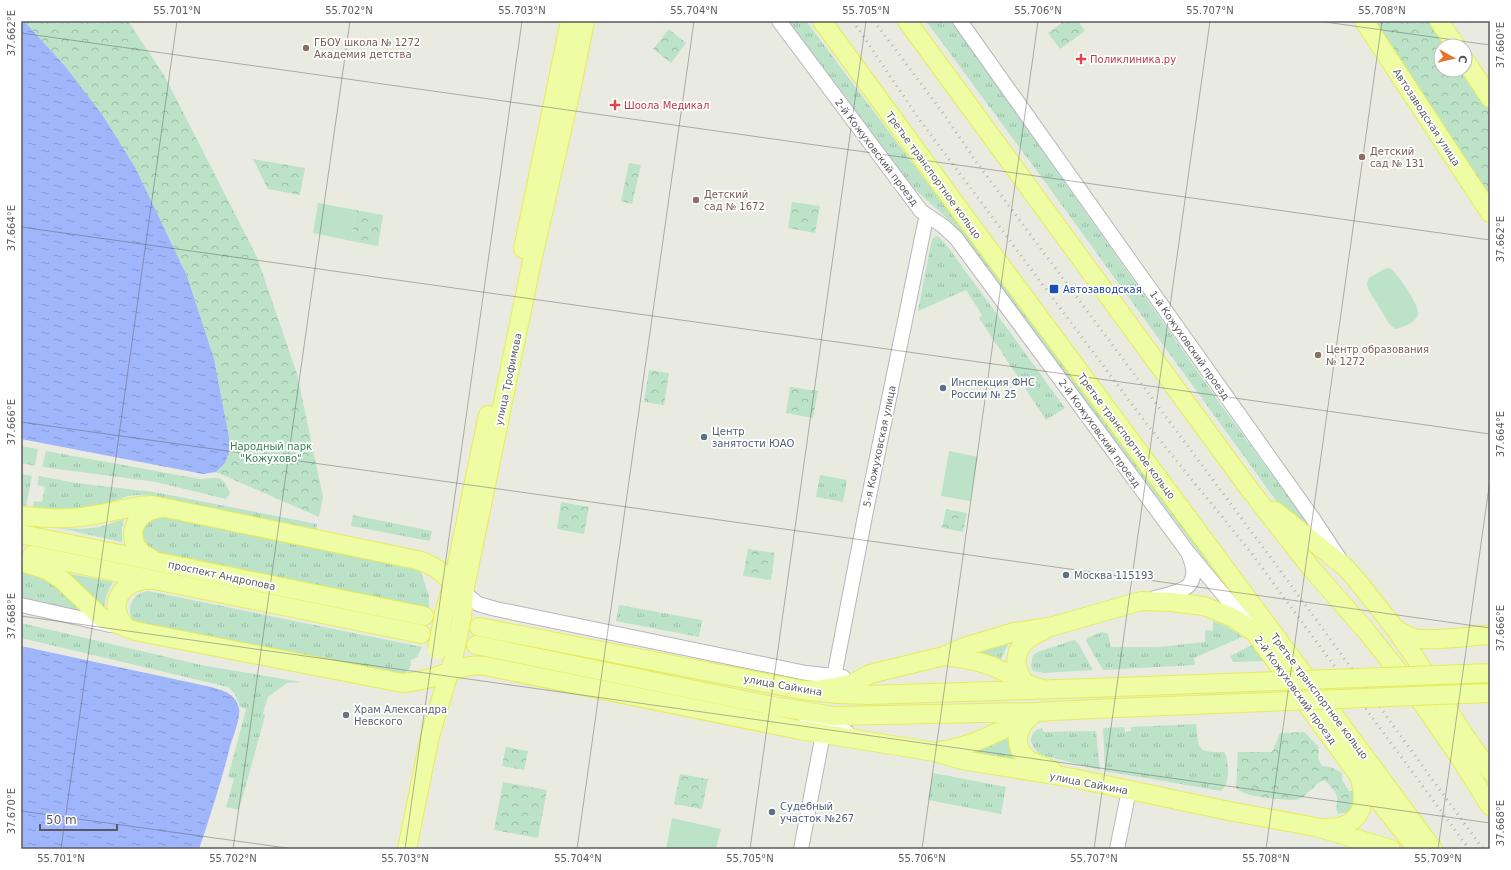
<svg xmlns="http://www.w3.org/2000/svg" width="1511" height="870" font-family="'DejaVu Sans',sans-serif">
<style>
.grass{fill:url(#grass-tufts)}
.forest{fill:url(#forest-crowns)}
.garden{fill:#bce3c8}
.water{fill:url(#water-ripples)}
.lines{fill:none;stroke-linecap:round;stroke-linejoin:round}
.minor-casing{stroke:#b6b6bc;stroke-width:16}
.major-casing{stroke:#e6ec58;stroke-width:20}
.minor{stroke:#fff;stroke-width:14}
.major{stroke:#eefca4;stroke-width:18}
.rail{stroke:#b3b3b4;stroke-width:3;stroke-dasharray:1 5;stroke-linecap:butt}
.major-bridge-casing{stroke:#e6ec58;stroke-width:20;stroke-linecap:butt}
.major-bridge{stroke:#eefca4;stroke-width:18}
.ticks{fill:none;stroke:#595a60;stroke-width:1;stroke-opacity:0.45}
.education-dot{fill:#8d6e63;stroke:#fff;stroke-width:1.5}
.health-dot{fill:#e0444e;stroke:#fff;stroke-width:1.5}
.transit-dot{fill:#1a4fb4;stroke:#fff;stroke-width:1.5}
.service-dot{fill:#5c6f8a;stroke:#fff;stroke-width:1.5}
.worship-dot{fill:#6b7280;stroke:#fff;stroke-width:1.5}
.labels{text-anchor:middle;stroke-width:3.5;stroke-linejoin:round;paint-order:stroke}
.education-label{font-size:10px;fill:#785e54;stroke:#fff;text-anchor:start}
.health-label{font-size:10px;fill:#be3a42;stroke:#fff;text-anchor:start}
.street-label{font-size:10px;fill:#595a60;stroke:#fff}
.transit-label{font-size:10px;fill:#164399;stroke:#fff;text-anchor:start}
.service-label{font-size:10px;fill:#4e5e75;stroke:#fff;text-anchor:start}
.park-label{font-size:10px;fill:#378152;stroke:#fff}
.worship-label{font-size:10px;fill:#5b616d;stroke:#fff;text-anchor:start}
.neatline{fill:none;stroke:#595a60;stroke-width:1.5}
.ticks-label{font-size:10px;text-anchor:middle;fill:#595a60}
</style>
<defs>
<pattern id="grass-tufts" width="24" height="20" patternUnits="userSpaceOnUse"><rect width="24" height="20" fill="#bce3c8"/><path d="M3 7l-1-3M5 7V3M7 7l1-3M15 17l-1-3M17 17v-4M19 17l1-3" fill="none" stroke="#9cbba6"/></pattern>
<pattern id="forest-crowns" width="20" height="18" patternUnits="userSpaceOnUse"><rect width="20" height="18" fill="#bce3c8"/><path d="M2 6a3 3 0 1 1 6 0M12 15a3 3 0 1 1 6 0" fill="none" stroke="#9cbba6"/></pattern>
<pattern id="water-ripples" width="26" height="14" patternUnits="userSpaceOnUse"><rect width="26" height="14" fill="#9fb6fc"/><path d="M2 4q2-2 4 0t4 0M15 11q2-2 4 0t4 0" fill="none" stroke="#8597cf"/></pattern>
</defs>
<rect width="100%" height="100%" fill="#eaebe0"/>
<!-- grass -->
<path class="grass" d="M788,21H806L965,233L1209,562L1207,563L953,224L906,181L896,169Z
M926,21H951L1219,402L1308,524L1305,526L1291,516L1277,502L1048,186Z
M937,236L940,238L948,247L1065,408L1046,420L979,318L982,315L966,290L918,311L931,244L932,239Z
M21,446L38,449L35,466L21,463Z
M46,451L200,479C220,478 221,473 230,493L226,499L156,482L42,467Z
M21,474L32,476L25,511L21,510Z
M820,475L847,480L843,502L816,497Z
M39,476L76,483L154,492L317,524L316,530L203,506L152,496L138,495L128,496L82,513H32L34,501L42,502L45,487L37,485Z
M353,515L432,531L430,541L351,526Z
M162,517L408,566L421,572L429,596V610L156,552C143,546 136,526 152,519C155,518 159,517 162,517Z
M124,519L122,527V542L59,528L82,529L100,527Z
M21,568L44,576L89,614L21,600Z
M65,573L113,582C107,592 104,599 105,611Z
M147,591L153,592L422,647L417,657L411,660L410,668L402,676L134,623C125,609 131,595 147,591Z
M619,605L702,620L699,637L616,621Z
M1213,621C1224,624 1234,630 1242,637L1194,658L1195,665L1103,670L1086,641L1087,638L1102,632L1108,634L1111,647H1158L1205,642V630L1213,631Z
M21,623L201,665L301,682L287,683L268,697L263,713L265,716L239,810L226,807L234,779L228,777L246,709L240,707L235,694L228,687L21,638Z
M1010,640L1000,661L962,652Z
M1074,640L1078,643L1093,670L1044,673L1033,671L1031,666L1033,655L1040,651Z
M1254,644L1265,661L1233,662L1230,656Z
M1196,724C1199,749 1197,753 1224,752L1226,755C1229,766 1230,783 1221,791L1105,771L1103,728L1124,727L1125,732L1131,731V727Z
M1042,728L1044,732L1096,731L1100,770L1042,755C1030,748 1025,733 1042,728Z
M1009,730L1024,763L958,752Z
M933,773L1006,787L1001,814L928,800Z"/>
<!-- forest -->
<path class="forest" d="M24,21H128L164,75L257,257L297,374L323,497L319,517L216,472L225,463L229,453V437L214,359L187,276L136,169L65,66Z
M1064,21H1078L1085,31L1060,49L1048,33Z
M1375,21H1433L1449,46H1441V70H1464L1490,110V198Z
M669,29L686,43L671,63L653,49Z
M253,159L305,168L300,195L268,189Z
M629,163L641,165L632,204L621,201Z
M792,202L820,206L815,233L788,228Z
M356,210L383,215L378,246L351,241Z
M649,370L669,373L664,405L644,402Z
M790,387L818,391L813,418L786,413Z
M561,502L589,507L584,534L557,529Z
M946,509L967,513L963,532L942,528Z
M748,549L775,553L771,580L743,576Z
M1304,732L1319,747L1318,758L1322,766L1331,767L1342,773V780L1349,791H1353L1358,796L1352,811L1338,814L1336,808C1340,795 1334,789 1324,780C1314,784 1309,794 1299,799C1294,802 1253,797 1247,794C1243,793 1239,790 1236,788L1238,752H1272L1280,733Z
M506,747L528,751L524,770L502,766Z
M680,774L708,779L702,809L674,804Z
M503,782L547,790L538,838L494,830Z"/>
<!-- garden -->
<path class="garden" d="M318,203L356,210L351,241L313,233Z
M1390,268C1397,273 1421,307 1418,315C1415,323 1402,328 1395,329L1390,325L1368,289L1367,283L1369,278L1384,269Z
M949,451L978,457L970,501L941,496Z
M672,818L721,829L716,849H666Z"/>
<!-- water -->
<path class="water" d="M21,21H24L65,66L103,116L136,169L187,276L214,359L229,437V453L225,463L216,472L203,474L21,439Z
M21,646L211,687C224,691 235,693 239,708C241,716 234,735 231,743C222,779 211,814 199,849H21Z"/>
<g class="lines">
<!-- minor casing -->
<g class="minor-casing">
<path id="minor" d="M779,21L921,211L943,226L956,238L1187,551L1246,622
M960,21L1314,520L1339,558
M459,588L478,604L496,609L806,673L843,677
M1155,598C1181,591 1203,589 1189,555
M21,605L110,625
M834,677L866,511L925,223L928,216
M806,717L847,732
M801,849L823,734
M1117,849L1129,790"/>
</g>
<!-- major casing -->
<g class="major-casing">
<path id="major" d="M822,21L965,217L1433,849
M907,21L1250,490L1311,568L1367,632L1413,690L1460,758L1490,806
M1364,21L1490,213
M1439,21L1456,46
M1465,60L1490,98
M523,249L570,21
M1275,511L1345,567L1355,578L1394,627L1416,659L1465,736L1490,771
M21,516C44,518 66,520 88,516C110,513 130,506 152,505L417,560C432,564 442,572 453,583
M21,534L424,616
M32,555L421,634
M152,559C122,547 130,511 161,508
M21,562L47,570L61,579L102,618L135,631L402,683C418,682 433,678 448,672C461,668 471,664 485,666L800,730L935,752L962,760L1073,778L1229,811L1316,827L1391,849
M444,613L453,583L488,415
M462,617L464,592L532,261L570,95L585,21
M479,627L802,690L838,694L868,695L1091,688
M1394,628C1401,632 1407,636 1414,638C1432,642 1470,636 1490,635
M128,629C106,608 118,582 147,580
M476,645L773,706L834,716L1036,712L1092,709
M944,656C962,658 980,661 996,668C1011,674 1024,684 1039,688
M1026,684C1014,669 1012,653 1027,640C1032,636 1038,633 1044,630
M809,691L836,687L853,683L870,674L944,656L964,647L1014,632L1050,627L1141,601L1171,602L1204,606L1234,618L1255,633L1359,776L1417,849
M1031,716C1015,729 1012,749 1031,761C1037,764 1045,767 1052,770
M940,751C974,746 1003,730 1032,714
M1325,828C1357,829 1369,808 1360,779
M407,849L430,736L452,663"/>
</g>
<!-- minor -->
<use href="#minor" class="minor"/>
<!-- major -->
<use href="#major" class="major"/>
<!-- rail -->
<path class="rail" d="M853,21L919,119L1146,423L1249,550L1469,849
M874,21L943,113L977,163L1277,566L1483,849"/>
<!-- major-bridge casing -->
<g class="major-bridge-casing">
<path id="major-bridge" d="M437,650L444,613
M454,655L462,617
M1091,688L1490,673
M1092,709L1490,693"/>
</g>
<!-- major-bridge -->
<use href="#major-bridge" class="major-bridge"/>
</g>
<!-- ticks -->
<path class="ticks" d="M1318,21L1490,45M21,33L1490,240M21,227L1490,434M21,422L1490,628M21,616L1490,823M21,811L294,849M61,849L177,21M233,849L350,21M405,849L522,21M577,849L694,21M750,849L866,21M922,849L1038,21M1094,849L1210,21M1266,849L1382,21M1438,849L1490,480"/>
<!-- markers -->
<g class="education-dot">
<circle cx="306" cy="48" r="4"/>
<circle cx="1362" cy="157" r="4"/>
<circle cx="696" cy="200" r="4"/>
<circle cx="1318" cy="355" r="4"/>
</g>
<g class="health-dot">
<path d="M1079 53h4v4h4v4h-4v4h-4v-4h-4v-4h4z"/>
<path d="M613 99h4v4h4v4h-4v4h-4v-4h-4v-4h4z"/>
</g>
<rect class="transit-dot" x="1049" y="284" width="10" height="10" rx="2"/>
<g class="service-dot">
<circle cx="943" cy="388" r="4"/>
<circle cx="704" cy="437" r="4"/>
<circle cx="1066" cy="575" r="4"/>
<circle cx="772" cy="812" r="4"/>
</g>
<circle class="worship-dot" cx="346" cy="715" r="4"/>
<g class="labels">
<!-- education labels -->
<g class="education-label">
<text x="314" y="46">ГБОУ школа № 1272<tspan x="314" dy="12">Академия детства</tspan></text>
<text x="1370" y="155">Детский<tspan x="1370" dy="12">сад № 131</tspan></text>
<text x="704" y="198">Детский<tspan x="704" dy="12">сад № 1672</tspan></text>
<text x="1326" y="353">Центр образования<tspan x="1326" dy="12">№ 1272</tspan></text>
</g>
<!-- health labels -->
<g class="health-label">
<text x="1090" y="63">Поликлиника.ру</text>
<text x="624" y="109">Шоола Медикал</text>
</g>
<!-- street labels -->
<g class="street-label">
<text transform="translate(1427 117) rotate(57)" y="4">Автозаводская улица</text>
<text transform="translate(877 152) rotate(53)" y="4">2-й Кожуховский проезд</text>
<text transform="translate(934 175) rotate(54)" y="4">Третье транспортное кольцо</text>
<text transform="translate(1190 345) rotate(55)" y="4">1-й Кожуховский проезд</text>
<text transform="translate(508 379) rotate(-78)" y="4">улица Трофимова</text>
<text transform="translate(1100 433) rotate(54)" y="4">2-й Кожуховский проезд</text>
<text transform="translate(1127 436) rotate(53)" y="4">Третье транспортное кольцо</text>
<text transform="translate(879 446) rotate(-78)" y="4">5-я Кожуховская улица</text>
<text transform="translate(222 575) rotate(12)" y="4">проспект Андропова</text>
<text transform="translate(783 685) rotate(10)" y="4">улица Сайкина</text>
<text transform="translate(1296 690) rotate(54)" y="4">2-й Кожуховский проезд</text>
<text transform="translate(1320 696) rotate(53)" y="4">Третье транспортное кольцо</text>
<text transform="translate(1089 783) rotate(11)" y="4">улица Сайкина</text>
</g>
<!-- transit labels -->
<g class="transit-label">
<text x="1063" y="293">Автозаводская</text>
</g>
<!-- service labels -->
<g class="service-label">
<text x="951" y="386">Инспекция ФНС<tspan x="951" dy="12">России № 25</tspan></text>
<text x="712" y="435">Центр<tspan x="712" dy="12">занятости ЮАО</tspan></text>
<text x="1074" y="579">Москва 115193</text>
<text x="780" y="810">Судебный<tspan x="780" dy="12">участок №267</tspan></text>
</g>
<!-- park labels -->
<g class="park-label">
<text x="271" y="450">Народный парк<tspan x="271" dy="12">"Кожухово"</tspan></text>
</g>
<!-- worship labels -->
<g class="worship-label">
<text x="354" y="713">Храм Александра<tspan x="354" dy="12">Невского</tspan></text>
</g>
</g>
<!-- border -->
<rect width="1511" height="870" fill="none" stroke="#ffffff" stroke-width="44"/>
<!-- north arrow -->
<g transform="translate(1453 58) rotate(98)"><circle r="19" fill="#ffffff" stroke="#bdbdbf"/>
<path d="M0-3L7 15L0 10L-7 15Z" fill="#e2752f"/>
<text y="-6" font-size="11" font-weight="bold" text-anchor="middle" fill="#595a60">С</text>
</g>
<!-- scale -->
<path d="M40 824v6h77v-6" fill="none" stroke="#595a60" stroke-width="2"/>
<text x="46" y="824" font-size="12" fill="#595a60" stroke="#ffffff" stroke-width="3" paint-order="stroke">50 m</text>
<rect x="22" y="22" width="1467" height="826" class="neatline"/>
<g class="ticks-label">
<text x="177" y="14">55.701°N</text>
<text x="349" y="14">55.702°N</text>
<text x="522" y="14">55.703°N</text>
<text x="694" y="14">55.704°N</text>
<text x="866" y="14">55.705°N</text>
<text x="1038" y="14">55.706°N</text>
<text x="1210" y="14">55.707°N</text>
<text x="1382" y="14">55.708°N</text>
<text transform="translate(11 33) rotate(-90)" y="4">37.662°E</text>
<text transform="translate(1500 45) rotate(-90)" y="4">37.660°E</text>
<text transform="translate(11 228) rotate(-90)" y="4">37.664°E</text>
<text transform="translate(1500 239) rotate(-90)" y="4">37.662°E</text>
<text transform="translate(11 422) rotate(-90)" y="4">37.666°E</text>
<text transform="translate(1500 434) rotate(-90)" y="4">37.664°E</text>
<text transform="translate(11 616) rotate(-90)" y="4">37.668°E</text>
<text transform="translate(1500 628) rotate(-90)" y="4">37.666°E</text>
<text transform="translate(11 811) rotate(-90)" y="4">37.670°E</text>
<text transform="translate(1500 823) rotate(-90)" y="4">37.668°E</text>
<text x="61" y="862">55.701°N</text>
<text x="233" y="862">55.702°N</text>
<text x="405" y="862">55.703°N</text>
<text x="578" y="862">55.704°N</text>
<text x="750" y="862">55.705°N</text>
<text x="922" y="862">55.706°N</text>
<text x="1094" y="862">55.707°N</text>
<text x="1266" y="862">55.708°N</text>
<text x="1438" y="862">55.709°N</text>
</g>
</svg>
